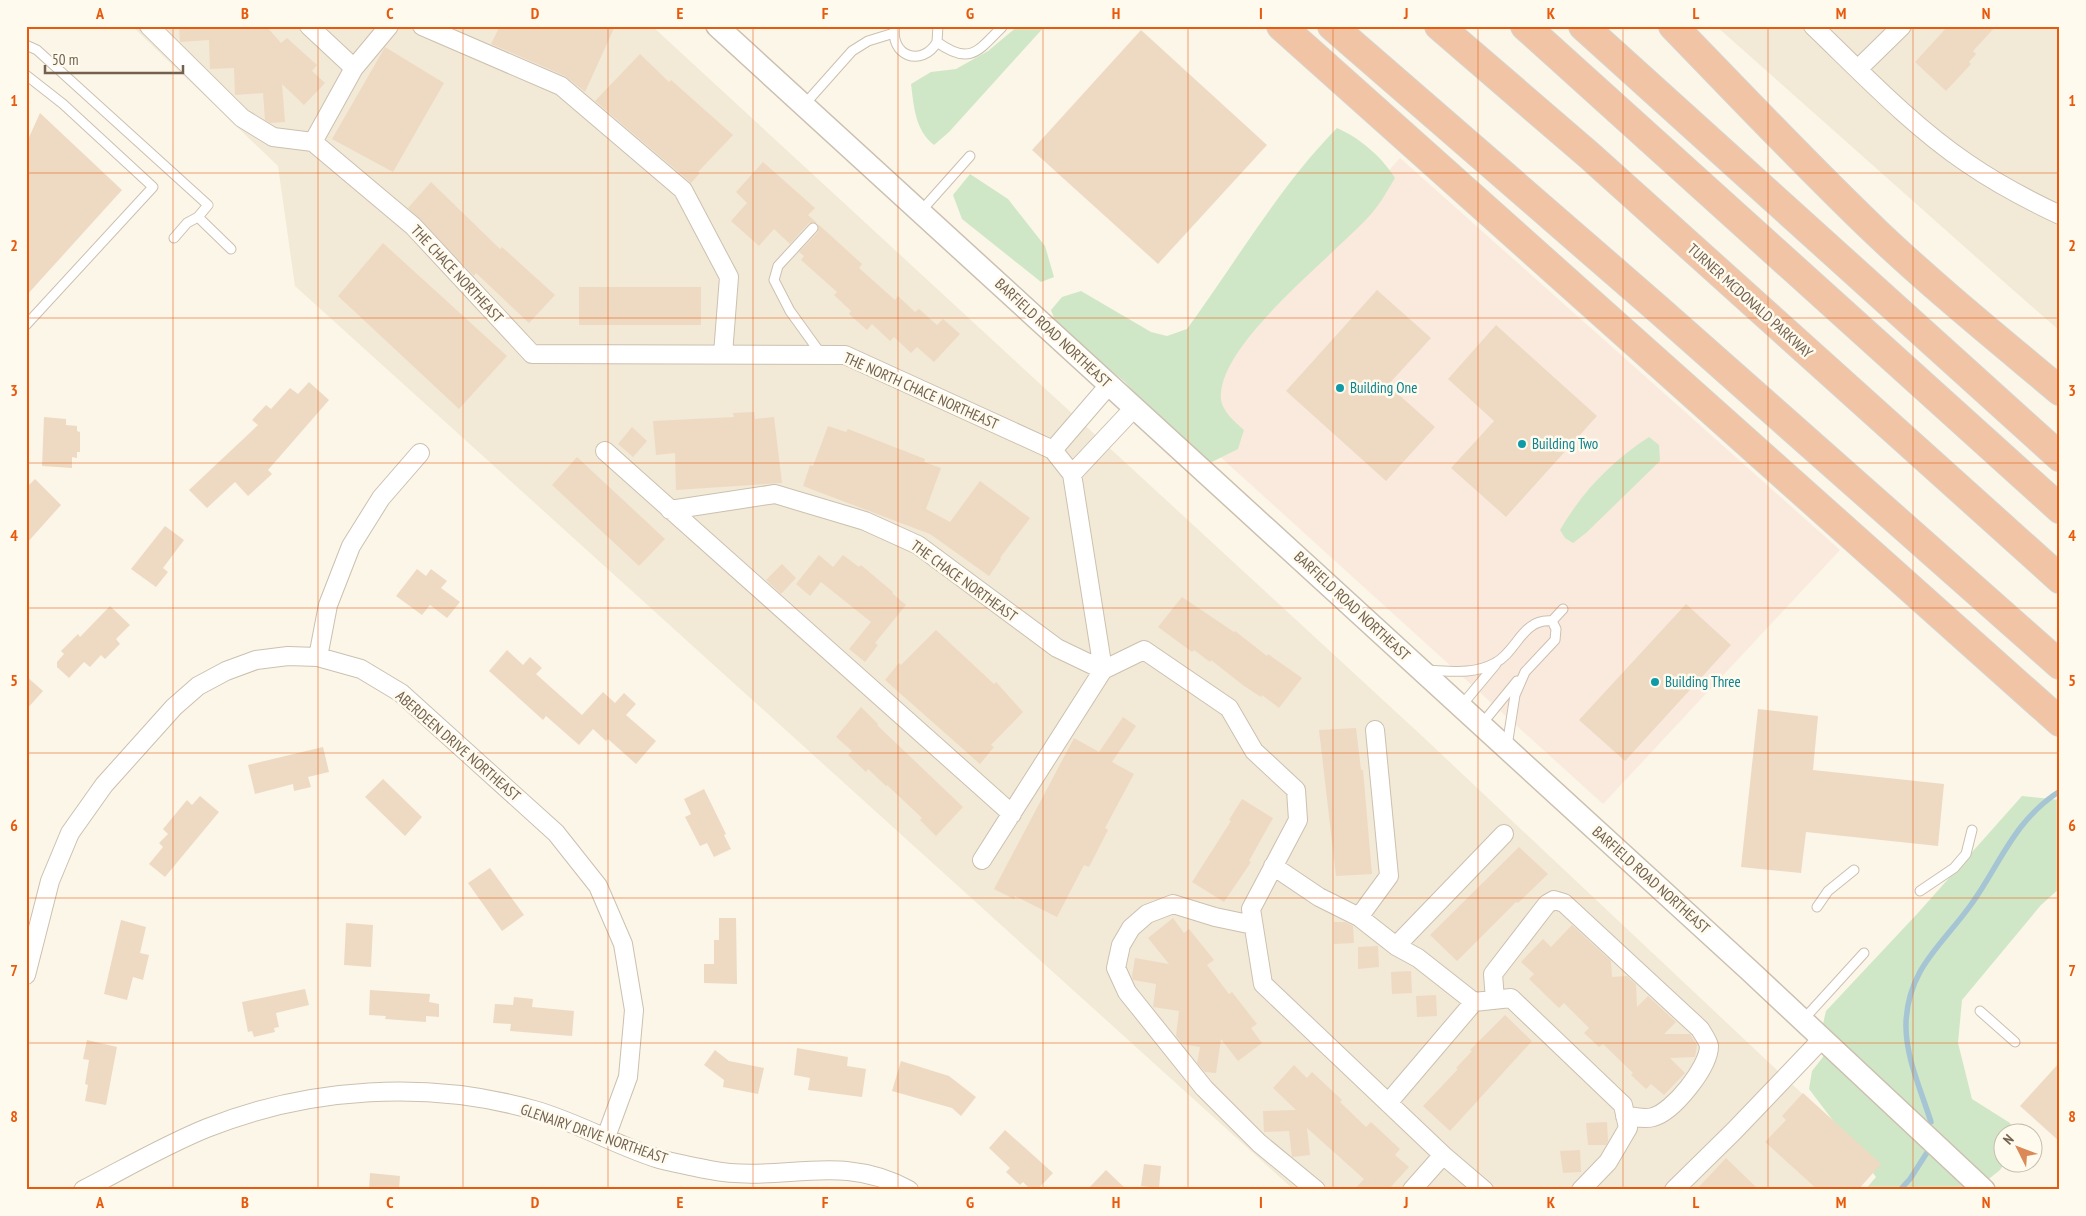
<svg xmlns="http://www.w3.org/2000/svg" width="2086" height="1216" font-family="'PT Sans Narrow',sans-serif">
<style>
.residential{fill:#f2e9d7}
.commercial{fill:#faeadd}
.green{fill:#cfe7c7}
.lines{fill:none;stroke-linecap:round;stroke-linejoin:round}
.stream{stroke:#a5c5d4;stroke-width:5.5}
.building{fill:#eedac2}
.service-casing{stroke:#ccc0af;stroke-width:11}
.minor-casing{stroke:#ccc0af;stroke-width:20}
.tertiary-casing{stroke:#ccc0af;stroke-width:24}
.motorway-casing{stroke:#d8d3cd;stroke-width:30}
.service{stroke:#fff;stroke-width:9}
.minor{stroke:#fff;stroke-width:18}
.tertiary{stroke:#fff;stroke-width:21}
.motorway{stroke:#f0c4a4;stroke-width:28}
.grid{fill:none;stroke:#e8590c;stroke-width:1;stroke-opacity:0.55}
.culture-dot{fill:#0f9aa8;stroke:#fefaee;stroke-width:2}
.labels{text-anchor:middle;stroke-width:5;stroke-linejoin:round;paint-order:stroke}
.street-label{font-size:15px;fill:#73614e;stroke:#fefaee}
.culture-label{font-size:15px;fill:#0d838f;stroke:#fefaee;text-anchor:start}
.neatline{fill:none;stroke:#e8590c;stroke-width:2}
.grid-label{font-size:16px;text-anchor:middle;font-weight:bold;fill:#e8590c}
</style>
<rect width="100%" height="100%" fill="#fbf6e8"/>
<!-- residential -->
<path class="residential" d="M132,26H652L1422,736L1864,1152L1832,1190H1294L295,286L278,166Z
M1716,26H2060V331L2012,289Z"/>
<!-- commercial -->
<path class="commercial" d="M1400,158L1840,550L1603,804L1172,413Z"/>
<!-- green -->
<path class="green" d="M1018,26H1045L949,132L934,145C915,130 914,107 911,84L931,72L956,69L988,51Z
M1337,128C1360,138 1382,157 1395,178C1388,189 1381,203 1372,213C1336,254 1225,338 1221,393C1219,409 1233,420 1244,430L1238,449L1208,464L1165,427L1125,382L1057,326L1051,310L1062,297L1081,291L1151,332L1167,336L1187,329C1236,262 1279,187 1337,128Z
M970,174L1008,199L1045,246L1054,277L1041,282L962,219L953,195Z
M1649,437L1659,445L1660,461L1586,533L1573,543L1565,538L1560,530C1582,492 1612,461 1649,437Z
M2022,796L2060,800V888L2041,905L1962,1000L1958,1043L1972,1099L2010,1123L2014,1133L2004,1134V1164L2000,1170L1975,1190H1865L1876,1177L1809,1089L1812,1071L1823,1057V1024L1826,1011L1917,914Z"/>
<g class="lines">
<!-- stream -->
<path class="stream" d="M1931,1122C1921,1090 1905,1056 1906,1023C1908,969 1941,946 1970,906C2000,865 2013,821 2060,791
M1900,1190L1910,1179L1928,1151"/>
</g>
<!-- building -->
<path class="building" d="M179,26H266L281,43L287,38L317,65L312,71L325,83L304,105L282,84L285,122L270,123L265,120L263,93L235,95L234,68L210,69L209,40L180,42Z
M500,26H615L585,92L565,76L491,44Z
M1948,26H1996L1973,51L1976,54L1969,62L1971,64L1946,91L1915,62Z
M1141,30L1267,145L1158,264L1032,150Z
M385,47L444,83L393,172L332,139Z
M640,54L669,82L671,80L733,135L698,172L700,173L691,183L595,101Z
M40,113L122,190L26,296V144Z
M763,162L815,208L808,215L817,223H809L790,244L774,229L759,246L731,221L747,203L736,192Z
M431,182L500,249L502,247L555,295L529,323L476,273L474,276L471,273L408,208Z
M818,224L862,264L859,268L895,300L898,296L915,312L919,309L937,325L943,319L960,334L934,362L917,347L911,353L894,337L890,341L872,324L867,330L849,314L851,311L834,295L837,292L801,260L804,256L799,252L818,232Z
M383,243L507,356L459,409L338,296Z
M579,287H701V325H579Z
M1377,290L1431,338L1388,385L1435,427L1386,481L1286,391Z
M1496,325L1597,416L1506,517L1451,468L1494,421L1448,379Z
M309,382L329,400L268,470L272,474L248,496L235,482L207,508L189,490L258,425L252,420L266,405L271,409L290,388L298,394Z
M754,412L755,419L774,417L782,483L676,490L675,453L656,455L653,421L734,417L733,413Z
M44,417L66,419V425L77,426V431L80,432V452H77V458L72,457V468L42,466Z
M828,426L846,432L848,429L925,459L924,462L941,468L926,509L950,522L980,481L1030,518L1000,558L1001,559L989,576L930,534L803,486L810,465L813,466Z
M632,427L647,441L633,457L618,444Z
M577,457L665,539L639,566L552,485Z
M35,479L61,505L26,544V488Z
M165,526L184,540L163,568L168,572L156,587L131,569Z
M819,555L833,567L843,555L859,567L861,565L893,592L892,593L906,605L875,643L878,645L865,662L849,649L871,622L821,582L810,596L796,584Z
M782,564L796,578L781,594L766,580Z
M417,569L426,576L431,569L447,581L441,588L460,602L447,618L430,605L422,615L396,596Z
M1182,597L1234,632L1235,631L1267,656L1268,654L1302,678L1279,708L1262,695L1261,697L1244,686L1211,660L1210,662L1194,650L1192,652L1158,627Z
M1686,604L1731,645L1625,761L1579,720Z
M110,606L130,625L116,639L120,644L105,659L101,655L90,667L84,662L69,678L57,667V662L64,654L61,651L78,634L80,637Z
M936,630L994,684L996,682L1023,712L991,745L994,747L980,764L885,680L899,663L901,665Z
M507,650L523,665L530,657L542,668L536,674L582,715L603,692L615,703L624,693L636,704L626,715L656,741L636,764L608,739L606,741L593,729L579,745L546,716L543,720L489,671Z
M26,676L43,691L26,710Z
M861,707L878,724L877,725L963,807L936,836L920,820L922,818L887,785L886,786L868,769L866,772L848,755L852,751L836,737Z
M1758,709L1818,716L1813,770L1944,784L1938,846L1806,832L1801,873L1741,867Z
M1123,717L1136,726L1112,762L1134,774L1105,828L1108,830L1089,867L1084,865L1057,917L1015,896L1014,899L994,889L1074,738L1099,752Z
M1356,728L1361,770H1363L1372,874L1336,876L1319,730Z
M323,747L329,772L308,777L311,787L294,791L293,784L255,794L248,765Z
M383,779L422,817L405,836L365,797Z
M704,789L726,834L724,835L731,849L714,857L707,843L700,846L685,817L691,814L684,799Z
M200,796L219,812L165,877L149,864L163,847L159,843L168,834L163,829L187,800L192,805Z
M1242,799L1273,818L1249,861L1251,862L1224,902L1192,882L1231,821L1229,820Z
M1519,847L1548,874L1518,903L1516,902L1457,961L1430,935Z
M490,868L524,915L502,931L468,883Z
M719,918H736L737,984L704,983V964H714V940H719Z
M1173,918L1184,933L1189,929L1214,960L1207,965L1229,994L1232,992L1257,1024L1251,1028L1262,1043L1238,1061L1221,1039L1216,1073L1205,1072L1197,1063L1200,1047L1182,1044L1176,1036L1179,1011L1153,1007L1156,984L1133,980L1132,976L1135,958L1169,964L1148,938Z
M121,920L146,927L140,953L149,955L143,980L133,977L127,1000L104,994Z
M1334,922H1345L1353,926L1354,943L1334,944Z
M346,923L373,925L371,967L344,965Z
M1572,925L1611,961L1612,977L1627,976L1636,984L1637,1007L1648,996L1676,1022L1664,1034H1690L1697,1045L1695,1057L1670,1058L1685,1073L1664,1095L1651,1084L1646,1089L1631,1075L1633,1073L1603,1044L1599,1047L1584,1033L1589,1028L1564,1003L1559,1008L1529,979L1534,974L1521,962L1543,939L1551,947Z
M1378,946L1379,967L1358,969V947Z
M1411,971L1412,993L1392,994L1391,972Z
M305,989L309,1005L276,1013L279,1027L274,1028L275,1032L254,1037L252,1031L248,1032L242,1002Z
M370,990L430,994L429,1002L439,1004V1017L426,1016V1022L385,1019L386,1016L369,1015Z
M1436,995L1437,1016L1417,1017L1416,996Z
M514,997L533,999L532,1007L574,1011L572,1036L510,1031L511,1024L493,1023L495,1004L513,1005Z
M1505,1015L1532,1041L1450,1131L1423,1106L1458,1069L1456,1068L1472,1051L1470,1050Z
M87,1040L117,1047L106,1105L85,1101L88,1085L85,1084L89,1060L83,1059Z
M797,1048L848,1057L847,1066L866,1069L862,1097L808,1090L810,1078L794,1075Z
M715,1050L729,1061L764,1068L758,1094L723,1087L724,1080L704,1065Z
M901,1061L949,1076L976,1097L961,1116L952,1108L892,1091Z
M2060,1062V1142L2020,1106Z
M1294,1065L1307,1078L1312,1072L1342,1100L1340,1102L1366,1127L1371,1122L1400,1149L1395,1155L1409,1167L1388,1190H1354L1364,1179L1307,1128L1310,1155L1292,1157L1289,1131L1264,1132L1263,1111L1296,1110L1273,1088Z
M1803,1093L1881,1164L1858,1190H1818L1765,1142L1786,1120L1782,1116Z
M1607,1122L1608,1141L1606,1145H1588L1586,1123Z
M1005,1130L1053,1173L1037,1190H1031L1023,1182L1020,1185L1006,1172L1010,1168L989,1148Z
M1580,1150L1581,1172L1563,1173L1560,1151Z
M1726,1158L1759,1190H1696Z
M1144,1164L1161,1166L1159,1188L1141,1186Z
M1106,1170L1127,1190H1087Z
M370,1173L400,1176L399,1190H369Z"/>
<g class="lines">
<!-- service casing -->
<g class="service-casing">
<path id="service" d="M895,26C889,56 922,68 937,42L938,26
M937,42C970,66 978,51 1002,27
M26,45L37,50L208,205L198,217L231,249
M26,75L63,104L153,187L26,325
M804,105L852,51L868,41L894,33
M921,211L970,156
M813,228L778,266L774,280L790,311L821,354
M174,238L187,223L198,217
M1552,621L1563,609
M1426,670C1451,671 1473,675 1495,663C1517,652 1522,618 1552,621
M1461,706L1496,664
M1481,725L1517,681
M1507,746L1515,695L1525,672L1555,640L1556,629L1552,621
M1920,891L1954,868L1966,854L1972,830
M1817,907L1828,891L1854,870
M1980,1011L2015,1042
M1803,1020L1864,953"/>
</g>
<!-- minor casing -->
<g class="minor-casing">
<path id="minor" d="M149,26L242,118L273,137L313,142
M309,26L354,68
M422,26L561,86L683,190L729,277L723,354
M1813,26C1862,73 1911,125 1967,163C1996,183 2028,200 2060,215
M1858,69L1902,26
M313,142L413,226L532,354L845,355L1053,450L1072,474L1103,670L982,860
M313,142L354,68L389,26
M1053,450L1109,385
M605,451L1012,814
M1072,474L1134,408
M670,510L775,494L865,521L918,545L1057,648L1103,670L1144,650L1229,708L1254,751L1296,790L1298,820L1251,909L1263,984L1443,1155L1484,1190
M318,657L328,605L351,546L381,498L420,453
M1273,866L1319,897L1359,917L1396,946L1418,958L1474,1002L1511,998L1623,1105L1628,1128L1608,1162L1581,1190
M1359,917L1389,876L1375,730
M1253,925L1215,917L1173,904L1147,914L1131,928L1121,945L1116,968L1127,992L1204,1088L1259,1143L1316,1190
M1396,946L1504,834
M26,975L50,881L70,833L104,785L174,707L198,686L226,671L256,660L288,656L318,657L361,669L401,693L556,833L598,886L623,944L634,1010L628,1077L606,1137
M1495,1000L1493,974L1547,904L1554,900L1564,903L1700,1029C1703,1034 1708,1041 1709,1046C1709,1067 1673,1112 1653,1117C1645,1120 1633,1116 1625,1116
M1388,1103L1474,1002
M83,1190C124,1169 165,1145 207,1128C310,1087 428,1080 534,1110C577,1122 617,1146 659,1159C676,1163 693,1167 710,1170C781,1184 839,1151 909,1190
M1412,1190L1443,1155
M1674,1190L1734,1131L1822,1039"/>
</g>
<!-- tertiary casing -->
<g class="tertiary-casing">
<path id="tertiary" d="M717,26L1749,970L1984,1190"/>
</g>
<!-- motorway casing -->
<g class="motorway-casing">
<path id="motorway" d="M1281,26L2060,722
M1332,26L1659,310L2060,665
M1439,26L1590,156L2060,579
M1525,26L2060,509
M1583,26L2060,457
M1673,26C1740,95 1806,165 1876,232C1935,288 1998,339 2060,391"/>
</g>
<!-- service -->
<use href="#service" class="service"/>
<!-- minor -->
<use href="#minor" class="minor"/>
<!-- tertiary -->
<use href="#tertiary" class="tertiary"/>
<!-- motorway -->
<use href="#motorway" class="motorway"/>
</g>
<!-- grid -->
<path class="grid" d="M173,26V1190M318,26V1190M463,26V1190M608,26V1190M753,26V1190M898,26V1190M1043,26V1190M1188,26V1190M1333,26V1190M1478,26V1190M1623,26V1190M1768,26V1190M1913,26V1190M26,173H2060M26,318H2060M26,463H2060M26,608H2060M26,753H2060M26,898H2060M26,1043H2060"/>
<!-- markers -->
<g class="culture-dot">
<circle cx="1340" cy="388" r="5"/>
<circle cx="1522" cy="444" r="5"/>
<circle cx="1655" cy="682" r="5"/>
</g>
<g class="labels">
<!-- street labels -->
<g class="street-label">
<text transform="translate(457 274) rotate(47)" y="5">THE CHACE NORTHEAST</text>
<text transform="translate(1750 301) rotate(42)" y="5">TURNER MCDONALD PARKWAY</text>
<text transform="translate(1053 333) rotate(43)" y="5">BARFIELD ROAD NORTHEAST</text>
<text transform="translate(921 391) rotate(24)" y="5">THE NORTH CHACE NORTHEAST</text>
<text transform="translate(964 581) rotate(36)" y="5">THE CHACE NORTHEAST</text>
<text transform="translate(1352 606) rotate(43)" y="5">BARFIELD ROAD NORTHEAST</text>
<text transform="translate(458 746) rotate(41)" y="5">ABERDEEN DRIVE NORTHEAST</text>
<text transform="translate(1651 880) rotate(42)" y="5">BARFIELD ROAD NORTHEAST</text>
<text transform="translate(594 1134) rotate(19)" y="5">GLENAIRY DRIVE NORTHEAST</text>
</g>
<!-- culture labels -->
<g class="culture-label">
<text x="1350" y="393">Building One</text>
<text x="1532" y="449">Building Two</text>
<text x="1665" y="687">Building Three</text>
</g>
</g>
<!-- border -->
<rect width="2086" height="1216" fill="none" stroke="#fefaee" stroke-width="55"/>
<!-- north arrow -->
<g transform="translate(2018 1148) rotate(312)"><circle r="24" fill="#fefaee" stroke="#c6bdae"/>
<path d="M0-4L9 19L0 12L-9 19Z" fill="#da8957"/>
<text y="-8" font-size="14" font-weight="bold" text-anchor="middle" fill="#73614e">N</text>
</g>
<!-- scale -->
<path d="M45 65v8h138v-8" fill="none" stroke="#73614e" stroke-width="2.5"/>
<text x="52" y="65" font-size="15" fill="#73614e" stroke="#fefaee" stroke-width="4" paint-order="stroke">50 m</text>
<rect x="28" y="28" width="2030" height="1160" class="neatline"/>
<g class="grid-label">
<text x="100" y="19">A</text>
<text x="245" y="19">B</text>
<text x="390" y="19">C</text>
<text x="535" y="19">D</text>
<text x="680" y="19">E</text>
<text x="825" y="19">F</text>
<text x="970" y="19">G</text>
<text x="1116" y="19">H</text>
<text x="1261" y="19">I</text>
<text x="1406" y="19">J</text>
<text x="1551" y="19">K</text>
<text x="1696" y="19">L</text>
<text x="1841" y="19">M</text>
<text x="1986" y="19">N</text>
<text x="14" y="106">1</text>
<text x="2072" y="106">1</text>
<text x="14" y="251">2</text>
<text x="2072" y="251">2</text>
<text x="14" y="396">3</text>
<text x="2072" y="396">3</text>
<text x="14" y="541">4</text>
<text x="2072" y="541">4</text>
<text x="14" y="686">5</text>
<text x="2072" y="686">5</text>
<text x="14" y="831">6</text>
<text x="2072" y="831">6</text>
<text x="14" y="976">7</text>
<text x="2072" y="976">7</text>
<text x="14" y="1122">8</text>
<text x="2072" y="1122">8</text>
<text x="100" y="1208">A</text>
<text x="245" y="1208">B</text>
<text x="390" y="1208">C</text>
<text x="535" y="1208">D</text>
<text x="680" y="1208">E</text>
<text x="825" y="1208">F</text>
<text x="970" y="1208">G</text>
<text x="1116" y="1208">H</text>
<text x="1261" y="1208">I</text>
<text x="1406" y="1208">J</text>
<text x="1551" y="1208">K</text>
<text x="1696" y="1208">L</text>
<text x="1841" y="1208">M</text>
<text x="1986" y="1208">N</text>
</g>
</svg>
